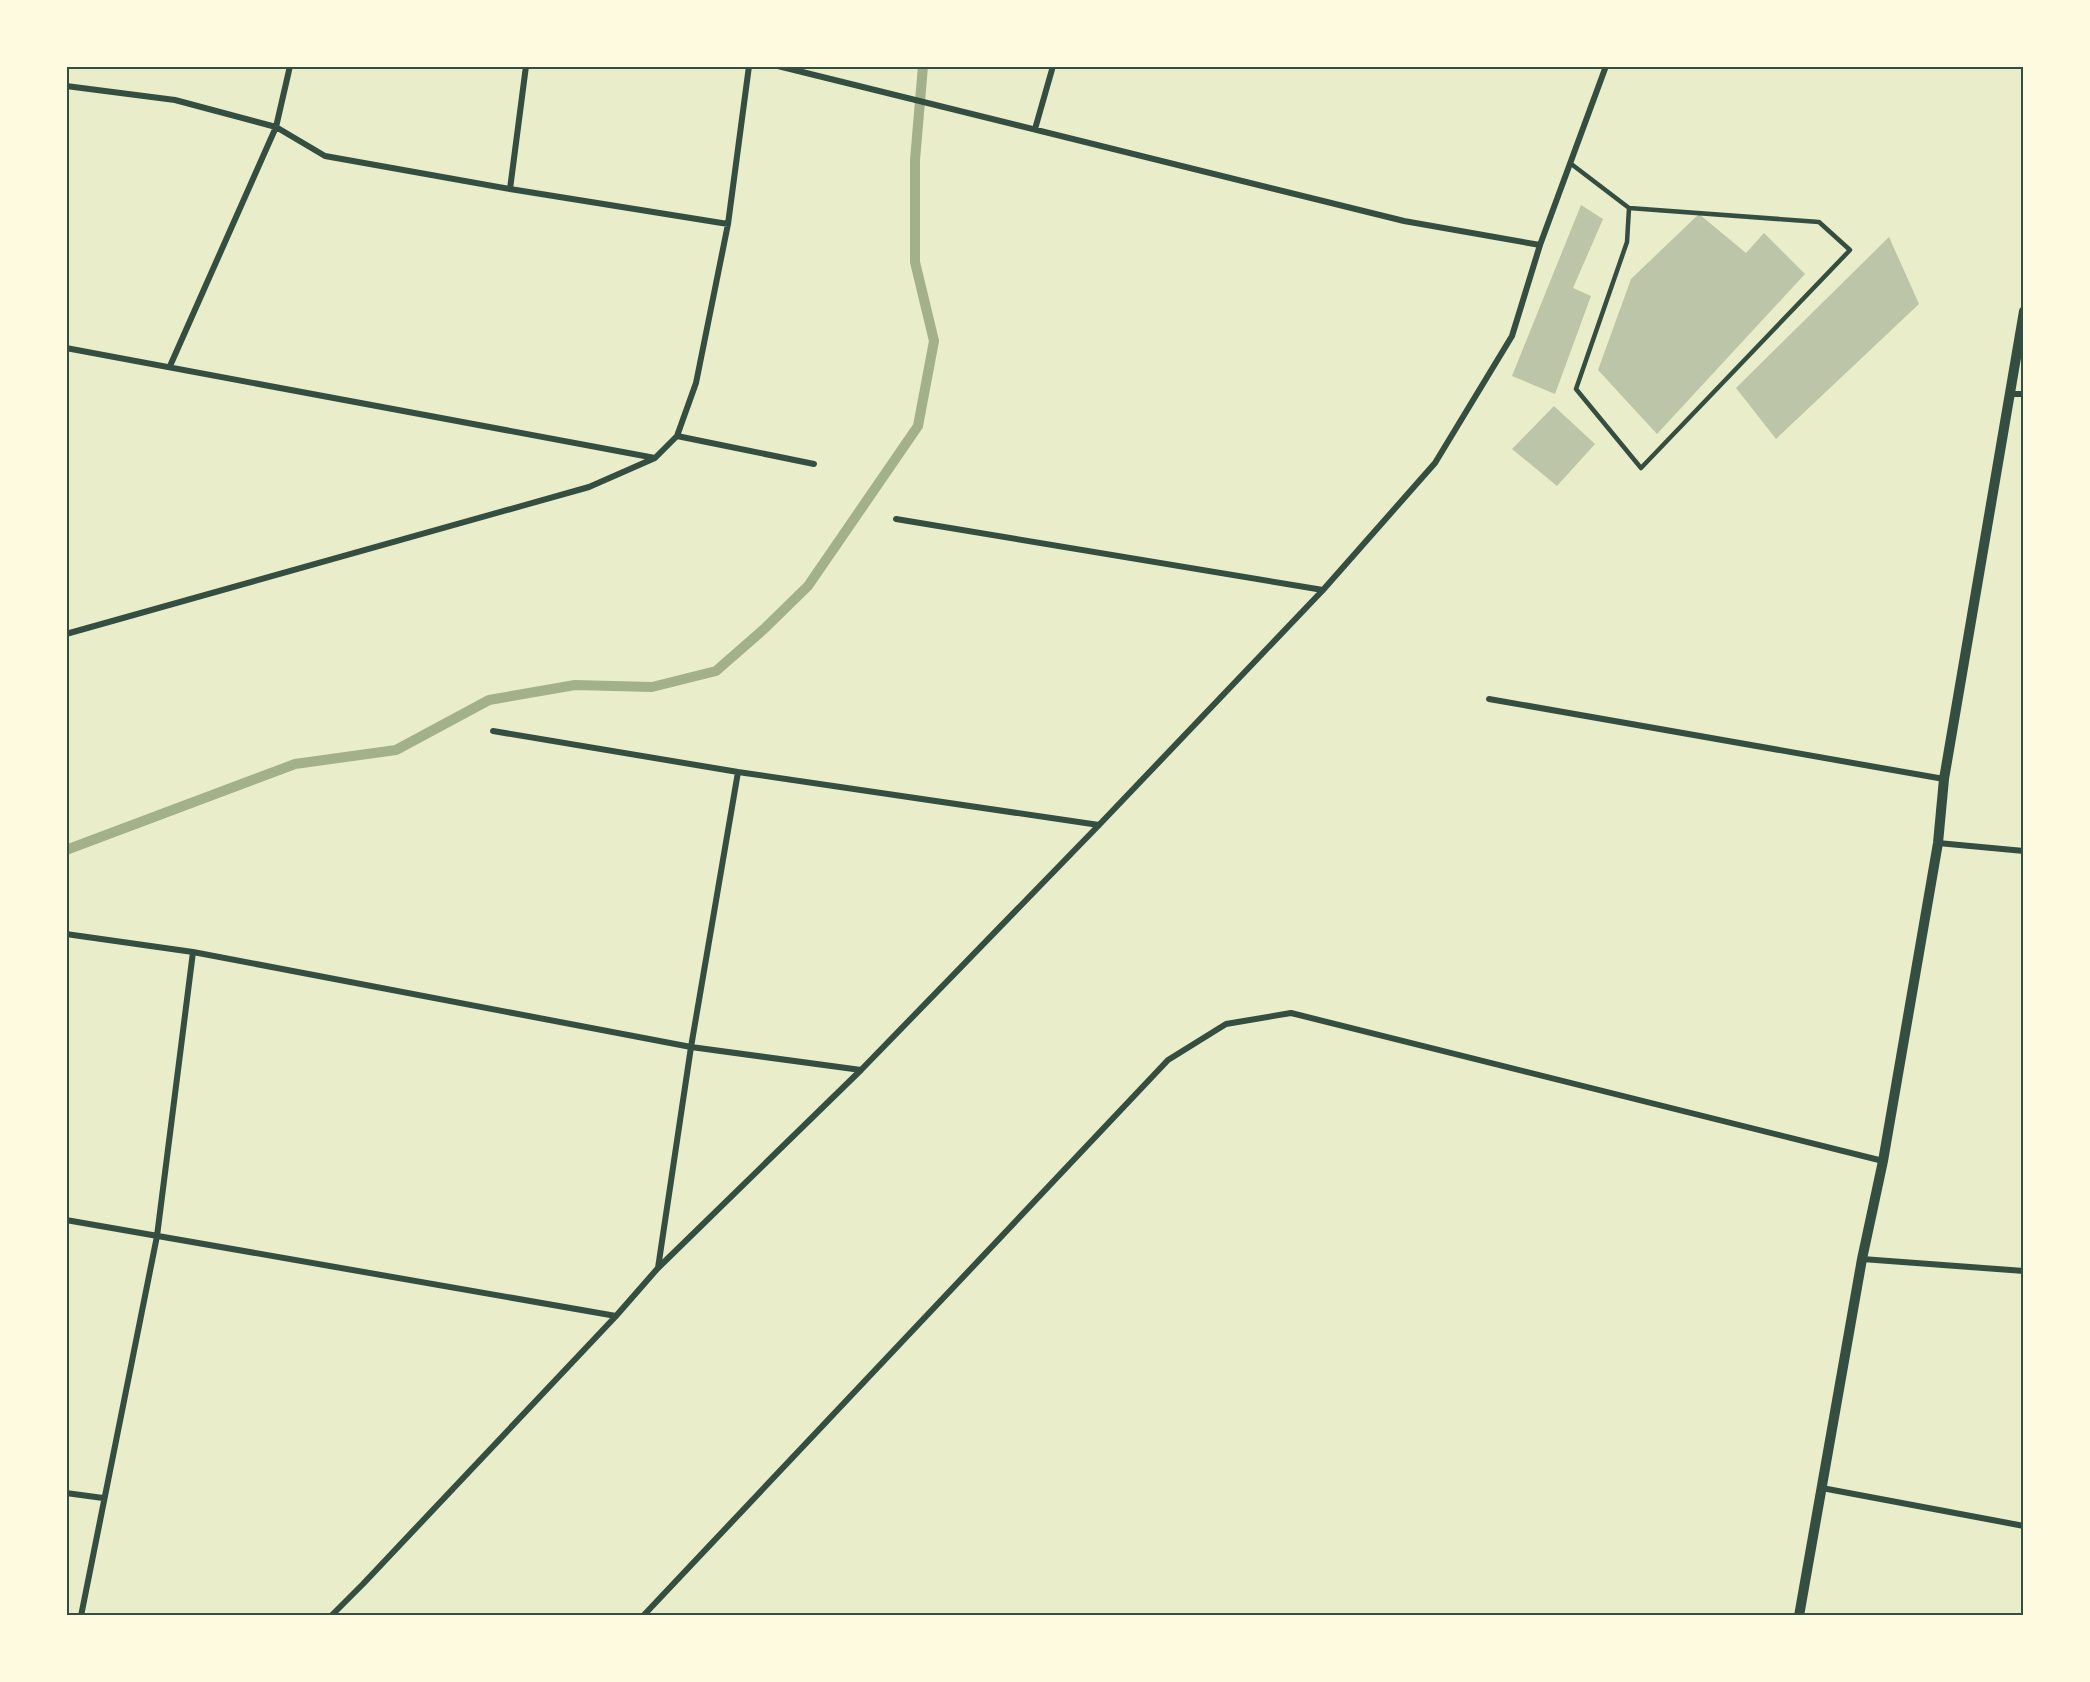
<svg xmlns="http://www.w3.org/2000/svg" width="2090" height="1682" font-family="'Roboto Condensed',sans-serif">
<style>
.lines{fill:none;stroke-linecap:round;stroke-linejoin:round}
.stream{stroke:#a3b18a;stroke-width:10}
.building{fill:#bcc5a7}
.service{stroke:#344e41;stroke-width:4.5}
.minor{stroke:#344e41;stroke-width:6}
.tertiary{stroke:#344e41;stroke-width:10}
.neatline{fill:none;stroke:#344e41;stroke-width:2}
</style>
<rect width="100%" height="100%" fill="#e9edc9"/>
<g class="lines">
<!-- stream -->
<path class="stream" d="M66,850L295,764L396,750L489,700L575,685L652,687L716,671L764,629L808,586L918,426L934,341L915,262V160L923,66"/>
</g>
<!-- building -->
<path class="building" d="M1581,205L1603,219L1573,288L1591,296L1555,394L1512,376Z
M1699,214L1746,253L1764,233L1805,274L1657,434L1598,370L1631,279Z
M1889,237L1919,304L1776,439L1736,388Z
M1554,406L1595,444L1557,486L1512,449Z"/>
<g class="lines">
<!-- service -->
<path class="service" d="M1570,163L1629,208L1627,242L1576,389L1641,468L1850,250L1819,222L1629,208"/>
<!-- minor -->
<path class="minor" d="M778,66L1404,221L1540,245
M66,86L175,100L276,127L325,156L510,189L728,224
M1035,129L1053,66
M510,189L526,66
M66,348L655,458
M170,366L276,127L290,66
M2010,394H2024
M677,436L814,464
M896,519L1323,590
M66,634L589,487L655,458L677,436L696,383L728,224L749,66
M1489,699L1944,779
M493,731L738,772L1099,825
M1938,843L2024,851
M66,934L193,952L691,1047L861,1070
M66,1220L616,1316
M1862,1259L2024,1271
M658,1268L691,1047L738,772
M1822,1488L2024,1526
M66,1493L103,1498
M81,1616L157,1236L193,952
M331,1616L363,1584L616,1316L658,1268L861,1070L1099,825L1323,590L1435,463L1512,336L1540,245L1606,66
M643,1616L1168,1060L1226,1024L1291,1013L1883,1161"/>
<!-- tertiary -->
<path class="tertiary" d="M1799,1616L1862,1259L1883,1161L1938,843L1944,779L2024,311"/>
</g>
<!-- border -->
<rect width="2090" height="1682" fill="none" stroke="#fefae0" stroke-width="135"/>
<rect x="68" y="68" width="1954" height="1546" class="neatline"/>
</svg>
